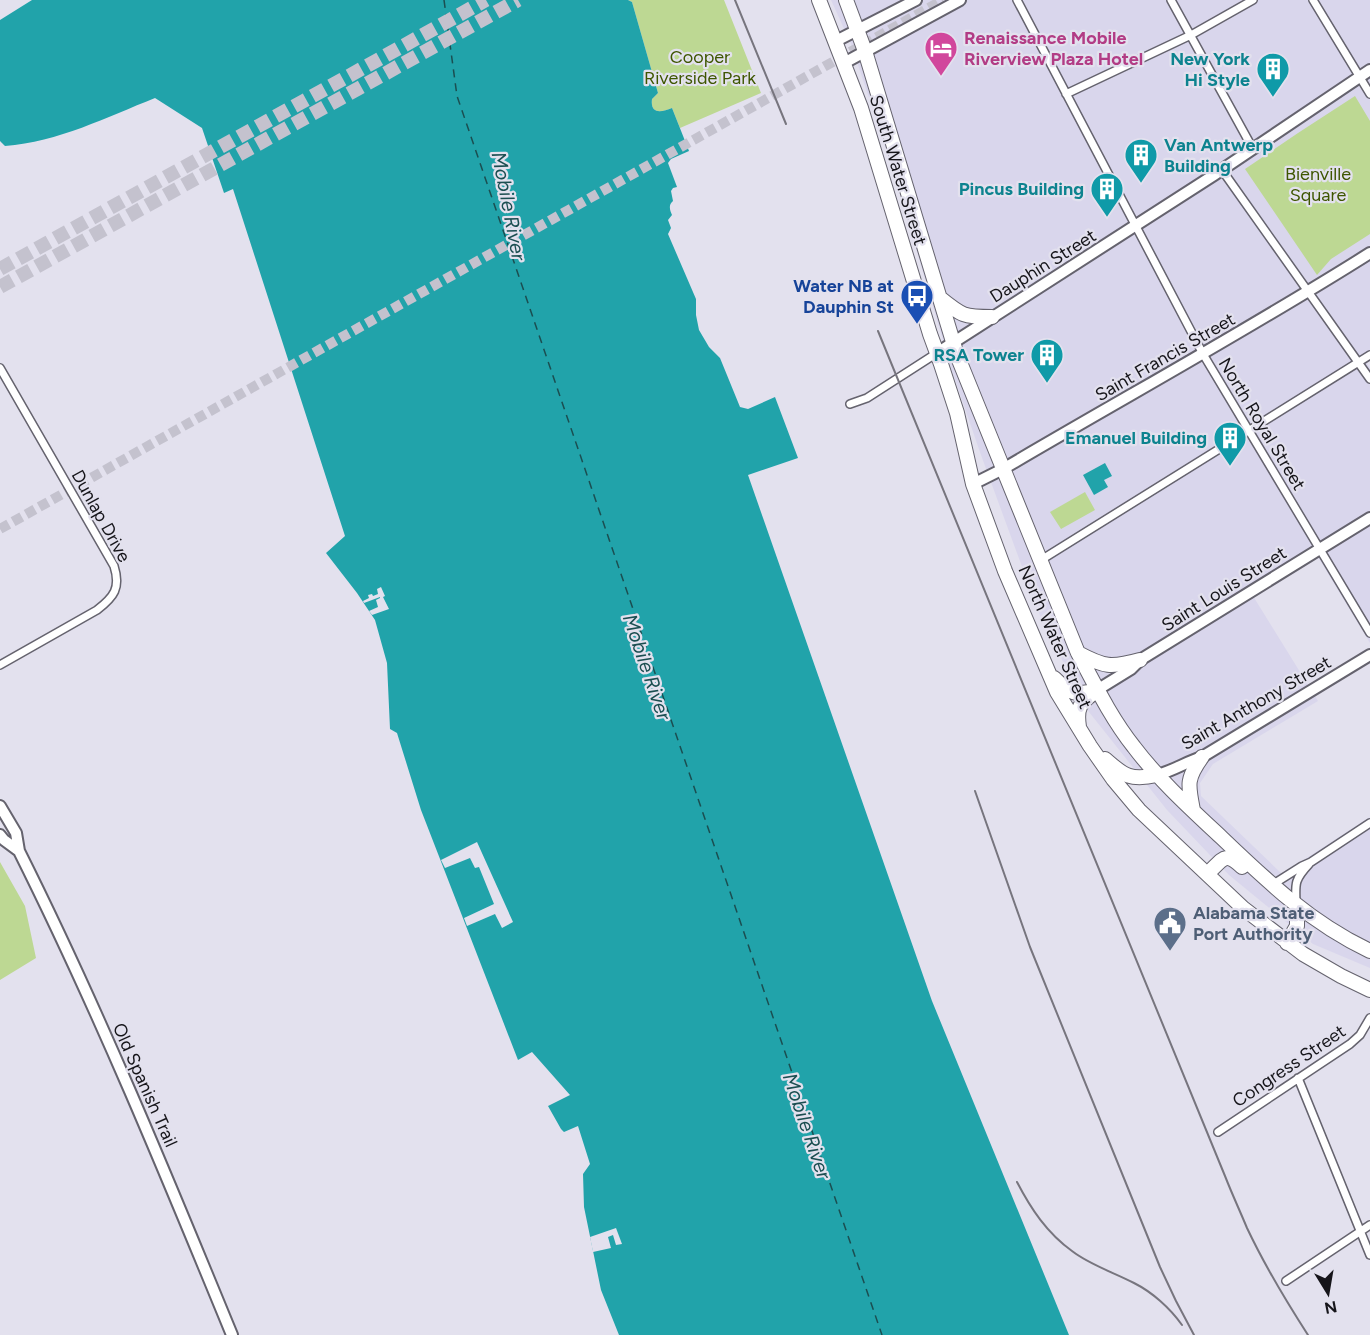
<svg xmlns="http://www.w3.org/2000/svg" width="1370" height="1335" font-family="Figtree,sans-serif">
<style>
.commercial{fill:#d9d6ec}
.green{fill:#bdd893}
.water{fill:#21a3aa}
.pier{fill:#e3e1ee}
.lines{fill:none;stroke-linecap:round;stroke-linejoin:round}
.ferry{stroke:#1b4e51;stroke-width:1.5;stroke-dasharray:8 6;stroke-linecap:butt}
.primary-tunnel{stroke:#c4c2ce;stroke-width:10;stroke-dasharray:10 5;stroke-linecap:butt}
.highway-tunnel{stroke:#c4c2ce;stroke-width:14;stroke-dasharray:14 7;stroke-linecap:butt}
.street-casing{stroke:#65636e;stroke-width:10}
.secondary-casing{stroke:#65636e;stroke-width:14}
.primary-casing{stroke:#65636e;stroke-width:14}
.highway-casing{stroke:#65636e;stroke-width:16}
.street{stroke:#fff;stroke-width:7}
.secondary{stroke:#fff;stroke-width:10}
.primary{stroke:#fff;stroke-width:10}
.highway{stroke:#fff;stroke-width:14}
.rail{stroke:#77757e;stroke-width:2}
.labels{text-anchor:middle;stroke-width:4.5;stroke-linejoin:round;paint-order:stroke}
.hotel-label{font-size:18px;font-weight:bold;fill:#b23c85;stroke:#e3e1ee;text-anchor:start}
.park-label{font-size:18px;fill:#3e5600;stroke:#e3e1ee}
.culture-label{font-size:18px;font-weight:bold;fill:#0d838f;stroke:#e3e1ee;text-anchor:end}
.street-label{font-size:18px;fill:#16151a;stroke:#e3e1ee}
.transit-label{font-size:18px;font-weight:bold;fill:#164399;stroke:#e3e1ee;text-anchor:end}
.service-label{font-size:18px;font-weight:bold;fill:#4e5e75;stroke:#e3e1ee;text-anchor:start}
.water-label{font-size:20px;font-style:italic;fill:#1b4e51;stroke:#e3e1ee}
</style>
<rect width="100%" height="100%" fill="#e3e1ee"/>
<!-- commercial -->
<path class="commercial" d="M831,0H1370V359L1366,362L1370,368V643L1318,557L1253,596L1318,701L1213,764L1200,783L1201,796L1282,874L1370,817V968L1313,944L1229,875L1167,810L1089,712L1042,621L981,455L951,368L894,173L851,44Z"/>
<!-- green -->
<path class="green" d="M628,0H724L761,93L680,128L672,108C662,112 650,115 652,99L658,93L632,2Z
M1355,96L1370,121V234L1331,259L1317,275L1245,169L1298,133Z
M1085,492L1095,510L1061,529L1050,512Z
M0,862L25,906L36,958L0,980Z"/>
<!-- water -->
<path class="water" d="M32,0H628L632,2L658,93L652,99C650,115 662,112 672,108L689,151L671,159L668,163L677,187L673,188L671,191L673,201C668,205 670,210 672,215L668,220L671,228L668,234L696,299V315L699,330L709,347L720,358L740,407L748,409L775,397L798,458L748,475L932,1001L1069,1335H619L601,1290L584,1207L583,1174L590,1164L578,1126L564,1132L561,1129L548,1106L570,1095L532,1052L518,1060L421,810L397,733L390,729L387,663L375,620L357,593L326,553L345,536L233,189L224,193L202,128L155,98C107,117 58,142 5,146L0,141V20Z
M1105,463L1112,476L1104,480L1108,487L1094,495L1083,475Z"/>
<!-- pier -->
<path class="pier" d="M381,587L385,596L383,597L389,609L372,615L369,611L378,607L376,600L380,598V597L364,603L363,601L369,598L368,595L372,594L373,596L378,594L377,589Z
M477,842L513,922L502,928L495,914L467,926L464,918L494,904L479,867L475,868L470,858L445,868L441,860Z
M616,1228L622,1244L616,1245L613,1235L608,1237L611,1248L593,1252L590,1237Z"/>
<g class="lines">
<!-- ferry -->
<path class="ferry" d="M444,0L457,96L882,1335"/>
<!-- primary-tunnel -->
<path class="primary-tunnel" d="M0,529L943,0"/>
<!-- highway-tunnel -->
<path class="highway-tunnel" d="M0,269L486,0
M0,287L518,0"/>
<!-- street casing -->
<g class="street-casing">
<path id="street" d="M1017,0L1203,354L1370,633
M1171,0L1253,149
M1313,0L1370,94
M1066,94L1191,35L1253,0
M1222,170L1370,379
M0,368L114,566C121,588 114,597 97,610L0,665
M850,404L867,398L937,353
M1041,560L1370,355
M1272,885L1302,866L1311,862L1370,823
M1296,902C1295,883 1295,879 1309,864
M1298,1078L1370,1255
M1218,1132L1350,1044L1360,1035L1370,1018
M1286,1281L1370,1225"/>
</g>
<!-- secondary casing -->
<g class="secondary-casing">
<path id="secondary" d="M937,353L1214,175L1370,70
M973,484L1003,469C1125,397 1250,329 1370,253
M1097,690L1131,669L1140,660L1370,518
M1157,775C1173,771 1186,762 1202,757L1370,655"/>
</g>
<!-- primary casing -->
<g class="primary-casing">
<path id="primary" d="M836,41L916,0
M844,63L960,0
M0,806L16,833L19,851C98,1009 165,1172 232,1335
M0,835L4,840L19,851"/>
</g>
<!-- highway casing -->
<g class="highway-casing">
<path id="highway" d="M819,0L861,108L930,334L941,364L957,413L973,484L1005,571L1057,692L1090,746L1113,779L1139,810L1243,908L1303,954L1341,976L1370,990
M846,0L865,51L957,355L1078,653C1095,685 1111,718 1134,747C1159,780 1191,809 1222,838C1269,883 1311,923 1370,951
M940,298C962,316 964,317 992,317
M1078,653C1104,667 1111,668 1140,660
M1054,678C1070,694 1076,696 1097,690
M1079,727C1076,707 1080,703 1096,691
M1105,759C1124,776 1131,781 1157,775
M1193,810C1188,785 1186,779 1202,757
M1207,874C1223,860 1224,850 1242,867
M1287,943L1297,926V906"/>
</g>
<!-- street -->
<use href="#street" class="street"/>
<!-- secondary -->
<use href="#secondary" class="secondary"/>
<!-- primary -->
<use href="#primary" class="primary"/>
<!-- highway -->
<use href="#highway" class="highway"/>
<!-- rail -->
<path class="rail" d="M735,0L786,124
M878,331L1225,1176C1232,1194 1240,1211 1247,1228C1265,1266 1286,1301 1308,1335
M975,791L1030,947L1160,1267L1176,1301L1194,1335
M1017,1182C1031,1209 1047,1233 1072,1251C1090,1265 1113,1272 1134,1283C1152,1292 1170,1308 1182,1325"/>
</g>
<!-- icons -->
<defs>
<g id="hotel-pin" transform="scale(1.725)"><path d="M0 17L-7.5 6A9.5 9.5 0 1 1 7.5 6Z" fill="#d1479c" stroke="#e3e1ee"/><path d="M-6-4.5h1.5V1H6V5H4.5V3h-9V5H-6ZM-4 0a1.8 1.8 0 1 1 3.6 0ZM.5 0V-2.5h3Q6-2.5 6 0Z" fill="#fff"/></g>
<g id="building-pin" transform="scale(1.725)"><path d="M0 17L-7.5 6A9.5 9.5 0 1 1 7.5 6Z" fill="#0f9aa8" stroke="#e3e1ee"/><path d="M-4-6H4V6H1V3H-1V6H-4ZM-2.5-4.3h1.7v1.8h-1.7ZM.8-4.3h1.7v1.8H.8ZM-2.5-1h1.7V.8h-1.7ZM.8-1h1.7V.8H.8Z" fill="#fff"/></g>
<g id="bus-pin" transform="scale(1.725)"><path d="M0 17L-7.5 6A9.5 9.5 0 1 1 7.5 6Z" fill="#1a4fb4" stroke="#e3e1ee"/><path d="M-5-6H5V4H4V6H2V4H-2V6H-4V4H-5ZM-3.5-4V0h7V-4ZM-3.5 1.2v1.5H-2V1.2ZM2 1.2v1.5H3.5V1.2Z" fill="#fff"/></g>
<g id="civic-pin" transform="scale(1.725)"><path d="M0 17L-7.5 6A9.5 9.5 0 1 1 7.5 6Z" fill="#5c6f8a" stroke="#e3e1ee"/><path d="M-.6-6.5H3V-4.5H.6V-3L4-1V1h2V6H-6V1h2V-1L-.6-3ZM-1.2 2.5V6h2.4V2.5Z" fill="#fff"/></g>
</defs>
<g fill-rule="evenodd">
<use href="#hotel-pin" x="941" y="48"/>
<use href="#building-pin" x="1273" y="69"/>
<use href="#building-pin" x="1141" y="155"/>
<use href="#building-pin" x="1107" y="189"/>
<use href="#bus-pin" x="917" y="296"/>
<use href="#building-pin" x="1047" y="355"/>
<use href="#building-pin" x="1230" y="438"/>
<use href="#civic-pin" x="1170" y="923"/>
</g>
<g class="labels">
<!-- hotel labels -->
<g class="hotel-label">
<text x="964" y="44">Renaissance Mobile<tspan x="964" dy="21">Riverview Plaza Hotel</tspan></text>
</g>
<!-- park labels -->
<g class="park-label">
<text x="700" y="63">Cooper<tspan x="700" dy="21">Riverside Park</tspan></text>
<text x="1318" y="180">Bienville<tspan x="1318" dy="21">Square</tspan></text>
</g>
<!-- culture labels -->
<g class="culture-label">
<text x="1250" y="65">New York<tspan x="1250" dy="21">Hi Style</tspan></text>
<text x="1164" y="151" text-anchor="start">Van Antwerp<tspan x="1164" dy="21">Building</tspan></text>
<text x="1084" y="195">Pincus Building</text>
<text x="1024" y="361">RSA Tower</text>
<text x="1207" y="444">Emanuel Building</text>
</g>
<!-- street labels -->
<g class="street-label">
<text transform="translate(898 170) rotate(73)" y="6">South Water Street</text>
<text transform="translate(1043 266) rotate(-32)" y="6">Dauphin Street</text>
<text transform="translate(1165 357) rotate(-30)" y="6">Saint Francis Street</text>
<text transform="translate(1262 424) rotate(59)" y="6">North Royal Street</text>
<text transform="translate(101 516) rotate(61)" y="6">Dunlap Drive</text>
<text transform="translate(1224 589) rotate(-32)" y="6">Saint Louis Street</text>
<text transform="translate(1055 637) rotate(66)" y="6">North Water Street</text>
<text transform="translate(1256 703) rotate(-30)" y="6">Saint Anthony Street</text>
<text transform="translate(1289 1066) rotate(-34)" y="6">Congress Street</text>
<text transform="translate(145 1085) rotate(66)" y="6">Old Spanish Trail</text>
</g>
<!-- transit labels -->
<g class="transit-label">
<text x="894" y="292">Water NB at<tspan x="894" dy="21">Dauphin St</tspan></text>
</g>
<!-- service labels -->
<g class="service-label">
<text x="1193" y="919">Alabama State<tspan x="1193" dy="21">Port Authority</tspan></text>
</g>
<!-- water labels -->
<g class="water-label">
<text transform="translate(509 206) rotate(79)" y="7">Mobile River</text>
<text transform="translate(647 667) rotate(71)" y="7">Mobile River</text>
<text transform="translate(807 1126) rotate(71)" y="7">Mobile River</text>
</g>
</g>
<!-- north arrow -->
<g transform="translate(1328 1293) rotate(169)" stroke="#e3e1ee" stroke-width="4.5" paint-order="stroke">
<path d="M0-4.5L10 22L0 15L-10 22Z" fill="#16151a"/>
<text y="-9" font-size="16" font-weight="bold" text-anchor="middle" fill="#16151a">N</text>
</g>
</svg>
